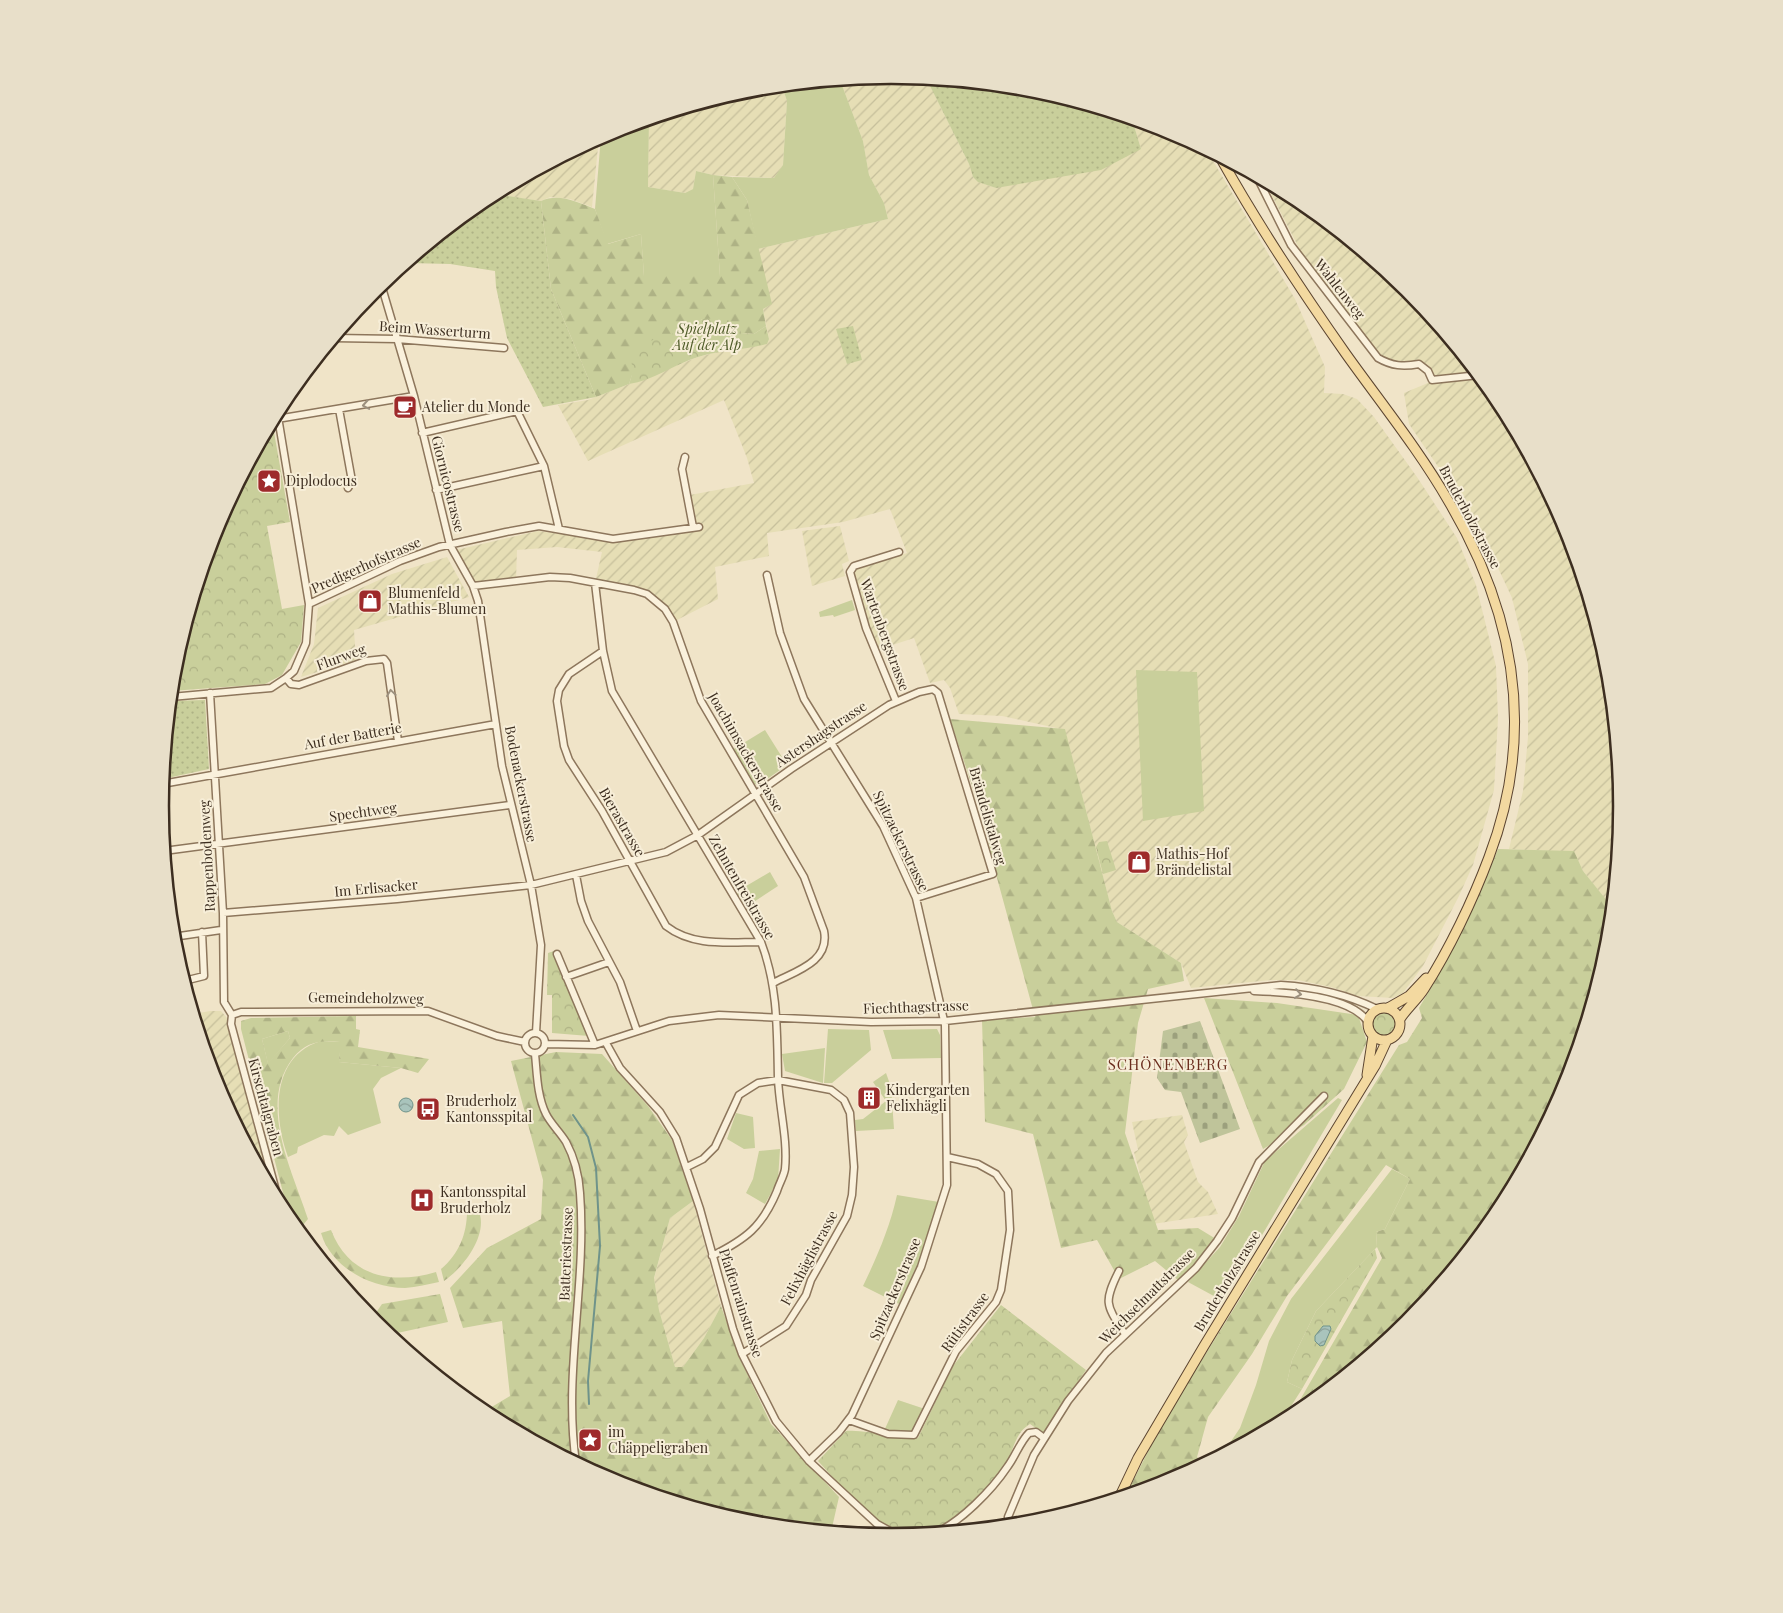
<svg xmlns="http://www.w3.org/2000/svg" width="1783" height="1613" font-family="'Playfair Display',serif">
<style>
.farmland{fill:url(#farmland-furrows)}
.grass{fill:#c9cf9b}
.forest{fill:url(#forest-firs);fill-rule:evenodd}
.cemetery{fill:url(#cemetery-stones)}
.park{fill:url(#park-crowns)}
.garden{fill:url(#garden-dots)}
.water{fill:url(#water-waves);stroke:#6f938a}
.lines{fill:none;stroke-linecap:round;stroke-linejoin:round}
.stream{stroke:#6f938a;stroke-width:2}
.minor-casing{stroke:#8d765c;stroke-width:9}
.major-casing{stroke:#5b4430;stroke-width:11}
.minor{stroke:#faf1dc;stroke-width:6}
.major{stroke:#f3d9a0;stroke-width:9}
.oneway{stroke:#9c907e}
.labels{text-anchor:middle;stroke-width:4;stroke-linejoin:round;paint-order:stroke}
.street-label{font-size:14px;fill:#3d2e20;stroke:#f7eed8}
.park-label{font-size:14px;font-style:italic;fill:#4d5a26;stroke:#f7eed8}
.poi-label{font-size:14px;fill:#3d2e20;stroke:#f7eed8;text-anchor:start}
.neighbourhood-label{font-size:15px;letter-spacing:1px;fill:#6b2e1e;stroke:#f7eed8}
.rim{fill:none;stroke:#3d2e20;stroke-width:2.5}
</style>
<defs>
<pattern id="farmland-furrows" width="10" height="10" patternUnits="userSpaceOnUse" patternTransform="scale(1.25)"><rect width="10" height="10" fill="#e6deb5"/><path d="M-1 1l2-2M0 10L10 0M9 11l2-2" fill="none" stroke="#c6bf9b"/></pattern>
<pattern id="forest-firs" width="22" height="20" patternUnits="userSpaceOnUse" patternTransform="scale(1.25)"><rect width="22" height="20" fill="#c9cf9b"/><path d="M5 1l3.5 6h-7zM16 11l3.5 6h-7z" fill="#aeb285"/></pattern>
<pattern id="cemetery-stones" width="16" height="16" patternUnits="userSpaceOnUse" patternTransform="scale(1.25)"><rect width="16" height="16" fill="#bfc49a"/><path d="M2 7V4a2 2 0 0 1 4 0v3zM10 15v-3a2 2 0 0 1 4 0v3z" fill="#9ca07d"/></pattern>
<pattern id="park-crowns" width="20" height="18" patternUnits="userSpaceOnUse" patternTransform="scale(1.25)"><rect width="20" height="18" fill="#c9cf9b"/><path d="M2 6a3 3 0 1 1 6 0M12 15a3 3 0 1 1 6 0" fill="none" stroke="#aeb285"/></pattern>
<pattern id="garden-dots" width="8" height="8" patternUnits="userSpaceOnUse" patternTransform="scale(1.25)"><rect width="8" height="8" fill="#c9cf9b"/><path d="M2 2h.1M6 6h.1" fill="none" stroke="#aeb285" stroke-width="1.8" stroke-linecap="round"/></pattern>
<pattern id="water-waves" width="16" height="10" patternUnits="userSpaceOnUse" patternTransform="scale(1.25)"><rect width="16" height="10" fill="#a9c4bc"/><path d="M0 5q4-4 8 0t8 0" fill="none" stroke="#8ba098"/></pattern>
</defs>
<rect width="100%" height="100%" fill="#f0e4c8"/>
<!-- farmland -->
<path class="farmland" d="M892,75L926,78L969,164L973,177L979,182L996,188L1141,149L1132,119L1172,131L1206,149L1295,299L1325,367L1324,393L1343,394L1357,399L1374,417L1417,477L1457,538L1476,585L1496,666L1498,718L1494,790L1473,865L1459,896L1423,966L1403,993L1393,998L1358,996L1331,987L1298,980H1271L1191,988L1181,963L1117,922L1112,911L1065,730L1002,716L959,714L950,688L944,680L930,683L914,638L877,650L853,571L861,567L907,553L890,509L843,522L767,533L769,556L715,567L718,599L673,622L647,594L595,583L602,552L557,547L517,550L516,580L473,586L452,551L538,531L613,541L696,524L690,495L754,483L747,458L724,400L588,461L558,405L588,400L698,357L769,339L763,309L771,304L758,249L888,219L884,203L869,175L863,141L840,80Z
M782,86L787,101L783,165L775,178L713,175L696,171L693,189L685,193L648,187L649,119L749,89Z
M599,137L592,207L570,199L550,197L541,201L500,195V190Z
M1264,180L1298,198L1409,289L1500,400L1567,527L1609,664L1623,807L1613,903H1608L1583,871L1574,852L1509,849L1523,791L1528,737V664L1512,598L1486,542L1469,512L1409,424L1404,393L1435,380L1428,365L1421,362L1403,364L1381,358L1301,252Z
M840,526L849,561L842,564L845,576L812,586L802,531Z
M447,557L469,597L354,630L356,660L301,677L314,644L318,608L392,574Z
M210,1011H221L227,1018L273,1194L216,1086L194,1014Z
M1182,1115L1188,1135L1184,1142L1198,1182L1208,1192L1218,1214L1153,1224L1134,1152L1138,1150L1132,1122Z
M693,1201L721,1306L704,1338L683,1367H675L659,1310L654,1279L670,1218Z"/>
<!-- grass -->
<path class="grass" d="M840,80L863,141L869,175L884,203L888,219L758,249L747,200L732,177L774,178L783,165L787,101L782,86Z
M649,119L648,187L685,193L693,189L696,171L713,175L720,276H644L641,234L607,244L595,209L601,136L612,131Z
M852,600L855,610L834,617L833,615L820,617L819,612Z
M1136,670L1197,672L1204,811L1143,821Z
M765,730L787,765L759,785L753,784L732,750Z
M770,872L778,886L746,907L736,892Z
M828,1029L869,1030L871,1050L832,1083H824Z
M937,1029L940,1035L941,1058L892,1059L883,1030Z
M288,1031L290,1038L268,1064L262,1039Z
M321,1041L341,1042L339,1062L401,1068L381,1078L373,1089L381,1123L348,1135L339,1126L334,1136L324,1135L298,1147L297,1153L288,1157C273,1116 271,1056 321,1041Z
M825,1048L823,1083L785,1071L782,1054Z
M886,1073L891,1087L894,1129L856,1131L855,1120L863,1119L886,1101L873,1082Z
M1338,1098L1342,1100L1223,1301L1188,1282L1220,1247L1239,1216L1265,1161Z
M736,1113L753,1117L755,1148L744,1149L727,1139Z
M780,1149L778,1180L765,1204L746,1193L753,1179L759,1151Z
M1392,1169L1410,1179L1385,1229L1376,1232L1377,1247L1316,1311L1292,1360L1287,1382L1302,1389L1279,1425L1221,1456L1240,1428L1256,1385L1269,1341L1291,1299Z
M897,1195L939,1202L926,1247L899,1304L863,1286C877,1257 890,1227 897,1195Z
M898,1400L925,1409L913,1433L884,1431Z"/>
<!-- forest -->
<path class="forest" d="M713,175L732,177L747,200L772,304L763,309L766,326L754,334L741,333L739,327L702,319L690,328L675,334L633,365V372L629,384L596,397L551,289L541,201C559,193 577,202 595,209L608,244L641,234L644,276H720Z
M950,719L1065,729L1112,911L1117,922L1181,963L1184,981L1148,989L1138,1023L1125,1133L1158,1230L1198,1228L1216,1239L1196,1264L1178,1280L1155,1261L1119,1279L1097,1240L1061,1248L1033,1134L985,1122L982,1020L1035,1017L991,856L985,825Z
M1498,849L1574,851L1583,871L1608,902L1613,903L1609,949L1567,1087L1500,1213L1409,1324L1289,1419L1382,1258L1377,1247L1376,1232L1385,1229L1410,1179L1386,1165L1287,1296L1252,1354L1208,1417L1197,1457L1205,1464L1171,1482L1133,1494L1130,1487L1163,1422L1399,1045L1407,1042L1422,1018L1419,1008C1450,957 1475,904 1498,849Z
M1204,998L1277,1003L1358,1015L1367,1042L1344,1089L1304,1125L1263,1149Z
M356,1016V1029L360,1030L358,1047L429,1059L418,1073L401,1068L339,1062L340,1042C320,1040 306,1042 293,1058C257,1104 293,1172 308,1219L303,1225L295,1226L290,1220L241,1029V1021L251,1018ZM288,1031L290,1038L268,1063L262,1039Z
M556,1052L602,1054L648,1106L672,1140L693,1201L670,1218L654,1278L659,1310L675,1367H683L704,1338L721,1306L739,1357L771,1424L839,1497L831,1532L749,1524L611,1482L488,1416L490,1408L510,1396L502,1321L463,1328L450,1288L487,1248L541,1219L543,1180L511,1061Z
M473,1208L478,1209C490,1234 463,1268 444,1281L441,1269C459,1254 467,1234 467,1211Z
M331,1230C349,1277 392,1285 436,1272L439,1282C428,1284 417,1287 405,1288C370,1288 331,1267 321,1233Z
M440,1294L448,1322L388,1335L371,1320L382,1304Z"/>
<!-- cemetery -->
<path class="cemetery" d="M1200,1021L1240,1129L1200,1143L1181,1092L1165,1090L1157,1078L1163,1031Z"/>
<!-- park -->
<path class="park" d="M724,318L740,327L741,333L754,334L766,326L769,339L767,344C744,350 720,350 698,357C675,364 652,381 629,384C633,373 634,367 629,356L635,350L650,341L690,328L702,319Z
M272,421L290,522L267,526L282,609L304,605L301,642L282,675L265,684L171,691L174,664L216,526Z
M1107,841L1116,870L1103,874L1096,847L1099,842Z
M554,951L589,1036L552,1033V995H547L548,953Z
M1372 1024a12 12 0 1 1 24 0a12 12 0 1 1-24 0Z
M1375,1249L1377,1258L1302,1389L1287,1382L1292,1360L1316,1311Z
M1001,1305L1086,1370L1043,1433L1030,1424C1013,1434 1014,1454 1003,1468C985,1491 937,1543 905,1535C874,1527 839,1484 818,1461L846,1431C851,1429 907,1437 918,1438L953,1366Z"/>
<!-- garden -->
<path class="garden" d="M926,78L1034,89L1132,119L1141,149L1101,170L996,188L978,182L973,177L969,164Z
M500,190L501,195L541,201L551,289L596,397L543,407L507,338L496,287L495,271L450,264L407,263L485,198Z
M853,326L862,360L847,364L836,329Z
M205,700L209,769L163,779L170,701Z"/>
<!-- water -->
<path class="water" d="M399 1105a7 7 0 1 1 14 0a7 7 0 1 1-14 0Z
M1323,1326H1330L1331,1329L1324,1345L1320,1346L1315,1341V1336Z"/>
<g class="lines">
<!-- stream -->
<path class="stream" d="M573,1115L588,1137L596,1168L600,1246L588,1381L589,1404"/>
<!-- minor casing -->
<g class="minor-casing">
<path id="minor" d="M1257,177L1291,245L1378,358C1392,366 1403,367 1419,364L1428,371L1432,380L1479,375
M381,284L414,396L450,545L473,586L478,601L502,766L531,885L541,945L536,1033
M334,338L397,339L504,348
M339,409L352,481L348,488
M277,419L414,396
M422,433L517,411L544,466L559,529
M685,457L682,469L693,527
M436,490L544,466
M767,575L780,633L804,699L883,826L916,898L945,1025L947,1185L921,1267L852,1415L839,1432L809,1461
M595,583L603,651L612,691L761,942C778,986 777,1031 778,1078C779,1108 788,1139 785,1169C784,1176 779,1184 777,1191C762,1227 746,1239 712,1256
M473,586L550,577L570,578L634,590L647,594L665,609L673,622L701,701L804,877L824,931C830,962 796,971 773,983
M309,604L400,561L439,547L506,532L539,526L613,539L699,527
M603,651L569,674L559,690L557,701L564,746L569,760L602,811L666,926C693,947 728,942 761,942
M286,678L291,684L299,685L366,661L384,659L387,663L398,741
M210,693L223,913L224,1002L232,1015
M171,697L271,688L286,678L294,671L306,643L309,604L277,411
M896,701L866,628L850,572L854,566L899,552
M162,784L496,724
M164,851L510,805
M576,875L581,901L588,921L620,982L637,1031
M223,913L397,899L531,885L666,852L698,835L791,769L889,705L919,692L933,689L938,693L993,874L916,898
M173,937L221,930
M557,954L595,1045
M566,977L609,962
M184,981L204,976L202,932
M1254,991C1284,992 1350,995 1368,1022
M232,1015L241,1012L428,1011L497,1036L525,1042
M232,1015L231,1024L280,1206
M525 1043a10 10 0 1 1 20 0a10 10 0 1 1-20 0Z
M606,1043L620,1068L660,1112L676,1138L700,1209L733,1329L742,1354L776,1421L809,1461L877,1524L901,1537
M546,1044L595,1045L669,1021L719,1015L871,1022L945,1021L1281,985C1315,987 1346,994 1377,1009
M535,1054C537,1073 537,1096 546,1114C551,1124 560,1132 566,1142C574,1157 579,1176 580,1193C587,1283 563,1374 576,1463
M687,1167L703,1159L715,1147L739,1095L758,1083L778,1080L831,1090L844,1100L850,1113L854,1167L852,1195L847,1216L811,1280L806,1295L786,1326L742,1354
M1119,1271C1103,1303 1106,1305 1125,1334
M849,1420L888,1434L914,1435L956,1351L996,1302L1001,1290L1010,1230L1008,1191L996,1174L978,1164L947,1157
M1008,1527V1517L1034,1455L1068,1401L1106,1353L1196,1268L1217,1241L1232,1218L1259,1162L1324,1096
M933,1534C960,1523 992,1490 1008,1466C1016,1455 1020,1442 1029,1433L1036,1432L1044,1438"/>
</g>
<!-- major casing -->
<g class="major-casing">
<path id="major" d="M1220,157C1258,225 1301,290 1346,354C1381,403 1419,450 1449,502C1516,615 1536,733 1489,857C1473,900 1449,950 1424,989C1417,1000 1407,1008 1400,1019
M1368 1024a16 16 0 1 1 32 0a16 16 0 1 1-32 0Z
M1388,1008L1409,996L1426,978
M1367,1075L1373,1036
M1119,1498L1138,1458L1204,1346L1375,1066L1387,1040"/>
</g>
<!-- minor -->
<use href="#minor" class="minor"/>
<!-- major -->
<use href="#major" class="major"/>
</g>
<!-- one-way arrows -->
<defs><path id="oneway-chevron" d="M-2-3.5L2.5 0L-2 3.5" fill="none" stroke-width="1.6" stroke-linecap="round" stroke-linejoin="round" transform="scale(1.25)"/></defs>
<g class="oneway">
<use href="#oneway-chevron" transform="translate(366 405) rotate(170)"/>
<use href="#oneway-chevron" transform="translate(391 693) rotate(-98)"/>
<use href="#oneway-chevron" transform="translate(1298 994) rotate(8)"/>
</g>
<!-- icons -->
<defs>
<g id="cafe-square" transform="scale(1.25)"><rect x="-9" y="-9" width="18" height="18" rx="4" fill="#9e2a2b" stroke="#f7eed8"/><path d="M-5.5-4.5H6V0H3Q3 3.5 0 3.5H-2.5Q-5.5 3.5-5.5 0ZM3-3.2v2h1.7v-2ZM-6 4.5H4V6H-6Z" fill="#fff"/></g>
<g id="sight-square" transform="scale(1.25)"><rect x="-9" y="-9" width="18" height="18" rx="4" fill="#9e2a2b" stroke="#f7eed8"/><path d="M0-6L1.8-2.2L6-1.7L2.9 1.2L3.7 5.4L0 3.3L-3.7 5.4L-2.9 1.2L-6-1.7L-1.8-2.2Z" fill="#fff"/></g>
<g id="shop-square" transform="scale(1.25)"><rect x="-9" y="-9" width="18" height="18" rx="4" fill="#9e2a2b" stroke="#f7eed8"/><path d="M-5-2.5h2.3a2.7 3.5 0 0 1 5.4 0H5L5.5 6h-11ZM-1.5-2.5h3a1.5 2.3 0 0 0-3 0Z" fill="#fff"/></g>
<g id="building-square" transform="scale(1.25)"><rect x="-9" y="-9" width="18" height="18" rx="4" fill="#9e2a2b" stroke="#f7eed8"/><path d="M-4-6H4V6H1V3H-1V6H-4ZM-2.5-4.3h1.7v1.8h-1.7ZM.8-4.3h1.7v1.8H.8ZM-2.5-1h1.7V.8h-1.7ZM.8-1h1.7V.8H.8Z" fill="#fff"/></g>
<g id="bus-square" transform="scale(1.25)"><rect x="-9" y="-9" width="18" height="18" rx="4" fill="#9e2a2b" stroke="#f7eed8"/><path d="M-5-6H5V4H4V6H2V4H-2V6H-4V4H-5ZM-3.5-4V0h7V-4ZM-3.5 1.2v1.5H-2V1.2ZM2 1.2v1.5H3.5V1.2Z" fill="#fff"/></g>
<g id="hospital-square" transform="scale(1.25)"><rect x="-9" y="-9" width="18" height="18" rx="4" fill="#9e2a2b" stroke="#f7eed8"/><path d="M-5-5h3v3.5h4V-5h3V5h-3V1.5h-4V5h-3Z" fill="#fff"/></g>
</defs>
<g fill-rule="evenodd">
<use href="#cafe-square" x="405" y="407"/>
<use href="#sight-square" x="269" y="481"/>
<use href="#shop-square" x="370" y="601"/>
<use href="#shop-square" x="1139" y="862"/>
<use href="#building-square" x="869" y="1098"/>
<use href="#bus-square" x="428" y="1109"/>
<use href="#hospital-square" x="422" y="1200"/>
<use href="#sight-square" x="590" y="1440"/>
</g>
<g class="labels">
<!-- street labels -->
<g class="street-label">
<text transform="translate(1340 289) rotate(52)" y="5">Wahlenweg</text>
<text transform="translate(435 330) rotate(4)" y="5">Beim Wasserturm</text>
<text transform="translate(448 484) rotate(76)" y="5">Giornicostrasse</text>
<text transform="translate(1470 517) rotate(62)" y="5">Bruderholzstrasse</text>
<text transform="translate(366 565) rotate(-24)" y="5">Predigerhofstrasse</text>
<text transform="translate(885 635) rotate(70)" y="5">Wartenbergstrasse</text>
<text transform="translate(341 657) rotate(-20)" y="5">Flurweg</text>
<text transform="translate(821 734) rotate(-34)" y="5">Astershagstrasse</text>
<text transform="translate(353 736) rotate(-10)" y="5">Auf der Batterie</text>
<text transform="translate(746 752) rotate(60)" y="5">Joachimsackerstrasse</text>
<text transform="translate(521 784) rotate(79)" y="5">Bodenackerstrasse</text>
<text transform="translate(363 812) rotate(-8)" y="5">Spechtweg</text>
<text transform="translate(988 816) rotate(74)" y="5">Brändelistalweg</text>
<text transform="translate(622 822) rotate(60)" y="5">Bierastrasse</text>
<text transform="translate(901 841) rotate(64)" y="5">Spitzackerstrasse</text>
<text transform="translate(207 856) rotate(-93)" y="5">Rappenbodenweg</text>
<text transform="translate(742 887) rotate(60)" y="5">Zehntenfreistrasse</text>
<text transform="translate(376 888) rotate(-5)" y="5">Im Erlisacker</text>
<text transform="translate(366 998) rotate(1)" y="5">Gemeindeholzweg</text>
<text transform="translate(916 1007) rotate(-2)" y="5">Fiechthagstrasse</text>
<text transform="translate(266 1107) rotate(75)" y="5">Kirschtalgraben</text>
<text transform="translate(566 1254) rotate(-88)" y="5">Batteriestrasse</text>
<text transform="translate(809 1258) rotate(-62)" y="5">Felixhäglistrasse</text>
<text transform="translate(1227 1281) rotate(-59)" y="5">Bruderholzstrasse</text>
<text transform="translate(895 1289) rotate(-67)" y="5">Spitzackerstrasse</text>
<text transform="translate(1147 1296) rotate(-45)" y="5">Weichselmattstrasse</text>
<text transform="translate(741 1303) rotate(72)" y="5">Pfaffenrainstrasse</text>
<text transform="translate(965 1322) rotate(-54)" y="5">Rütistrasse</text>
</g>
<!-- park labels -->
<g class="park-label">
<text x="707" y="334">Spielplatz<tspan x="707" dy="16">Auf der Alp</tspan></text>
</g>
<!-- poi labels -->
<g class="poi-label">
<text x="422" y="412">Atelier du Monde</text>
<text x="286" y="486">Diplodocus</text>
<text x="388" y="598">Blumenfeld<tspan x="388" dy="16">Mathis-Blumen</tspan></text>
<text x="1156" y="859">Mathis-Hof<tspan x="1156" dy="16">Brändelistal</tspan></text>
<text x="886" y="1095">Kindergarten<tspan x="886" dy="16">Felixhägli</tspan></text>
<text x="446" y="1106">Bruderholz<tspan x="446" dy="16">Kantonsspital</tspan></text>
<text x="440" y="1197">Kantonsspital<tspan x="440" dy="16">Bruderholz</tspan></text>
<text x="608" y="1437">im<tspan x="608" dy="16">Chäppeligraben</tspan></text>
</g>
<!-- neighbourhood labels -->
<g class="neighbourhood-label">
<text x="1168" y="1070">SCHÖNENBERG</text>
</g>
</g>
<!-- crop -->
<path d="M0 0H1783V1613H0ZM169 806a722 722 0 1 1 1444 0a722 722 0 1 1-1444 0Z" fill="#e8dfc9" fill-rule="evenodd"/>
<path class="rim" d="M169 806a722 722 0 1 1 1444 0a722 722 0 1 1-1444 0Z"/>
</svg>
